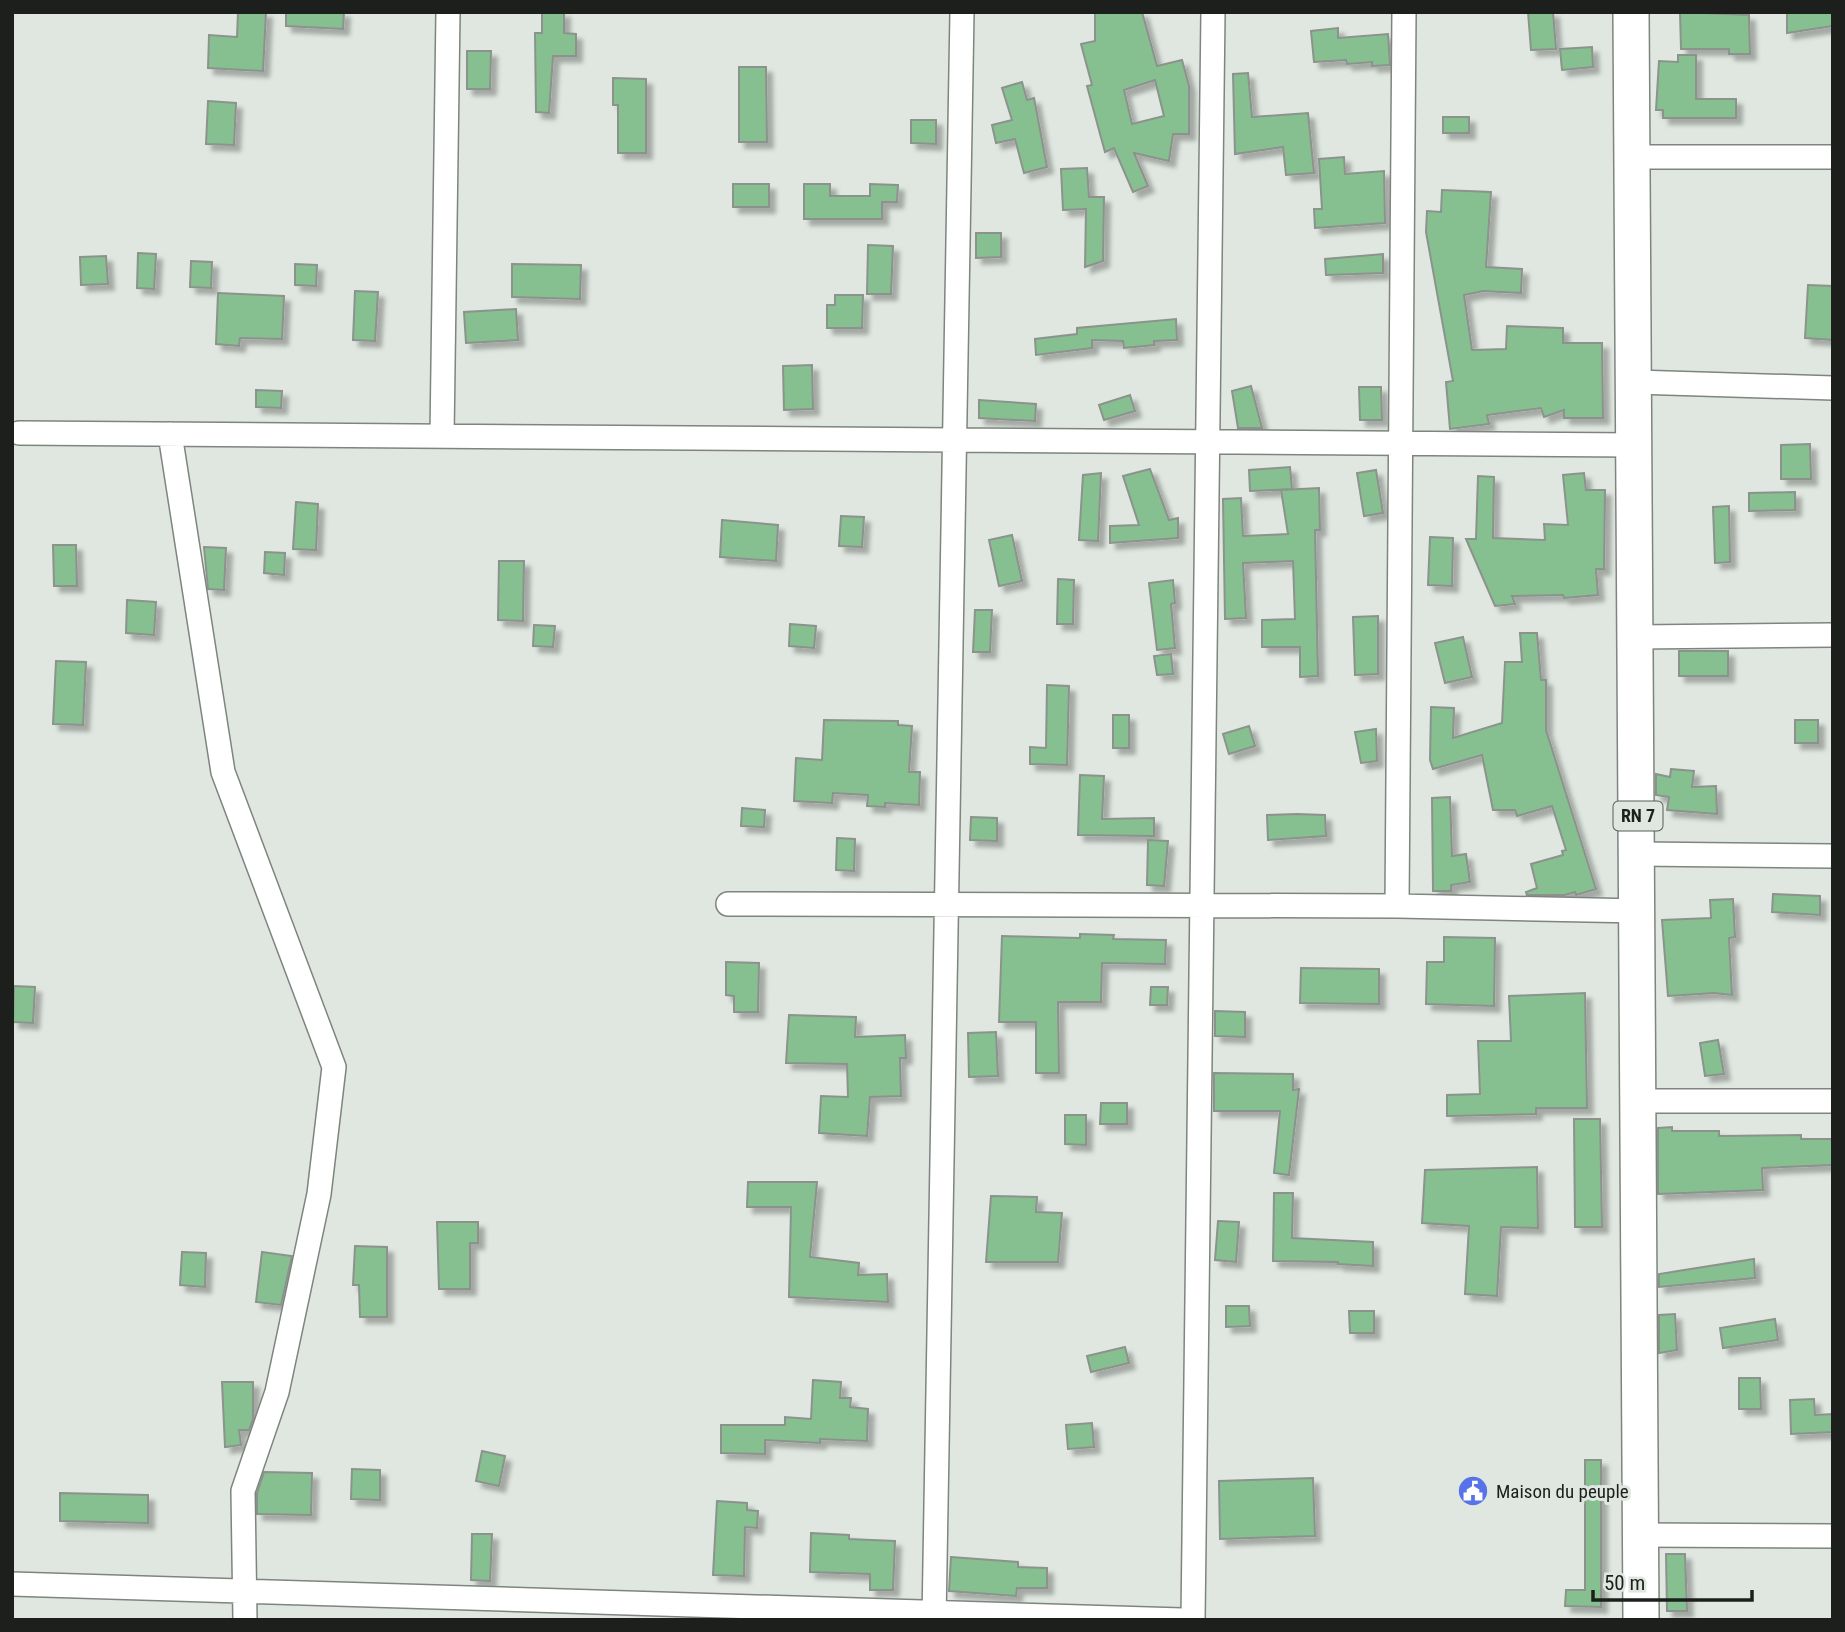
<svg xmlns="http://www.w3.org/2000/svg" width="1845" height="1632" font-family="'Roboto Condensed',sans-serif">
<style>
.building{fill:#86c090;stroke:#8c938d;stroke-width:2;fill-rule:evenodd;filter:url(#shadow)}
.lines{fill:none;stroke-linecap:round;stroke-linejoin:round}
.street-casing{stroke:#7e847e;stroke-width:26}
.primary-casing{stroke:#7e847e;stroke-width:38}
.street{stroke:#fff;stroke-width:23}
.primary{stroke:#fff;stroke-width:35}
.labels{text-anchor:middle;stroke-width:6;stroke-linejoin:round;paint-order:stroke}
.shield{fill:#e0e7e0;stroke:#585b58;stroke-width:2}
.shield-label{font-size:18px;font-weight:bold;fill:#1d1f1d}
.poi-label{font-size:19px;fill:#1d1f1d;stroke:#e0e7e0;text-anchor:start}
</style>
<defs>
<filter id="shadow"><feDropShadow dx="6" dy="6" stdDeviation="2" flood-color="#0004"/></filter>
</defs>
<rect width="100%" height="100%" fill="#e0e7e0"/>
<!-- building -->
<path class="building" d="M238,12H266L263,71L208,68L209,35L237,37Z
M286,12H344L343,29L286,26Z
M542,12H564V33L576,34V56H553L549,113L536,112L535,33H542Z
M1095,12H1142L1157,66L1182,60L1189,86V134H1173L1169,161L1134,153L1148,186L1133,192L1114,148L1105,152L1087,86L1092,85L1081,44L1095,41ZM1155,80L1164,116L1132,124L1124,90Z
M1528,12H1553L1556,49L1531,50Z
M1680,12L1749,15L1750,54H1729V49H1681Z
M1790,12H1833V26L1787,33V14Z
M1338,28V38L1388,34L1390,65L1372,66V62L1347,64L1346,60L1314,62L1311,31Z
M1592,47L1593,67L1562,70L1560,49Z
M467,51H491L490,89H467Z
M1678,55H1696V99H1736V118H1663V110H1656L1659,61L1678,62Z
M739,67H766L767,142H739Z
M1248,73L1252,117L1308,113L1314,173L1286,175L1283,147L1235,154L1233,74Z
M613,78L646,79V153H618V105H613Z
M1022,82L1027,100L1034,98L1047,167L1024,173L1015,139L996,143L992,125L1012,120L1002,88Z
M208,101L236,103L234,145L206,144Z
M1443,117H1469V133H1443Z
M911,120H936V144L911,143Z
M1344,157L1345,174L1384,171L1385,223L1315,228L1314,209H1322L1319,159Z
M1087,168L1089,197H1104L1103,261L1085,267L1086,209L1063,210L1061,169Z
M733,184H769V207H733Z
M804,184H830V196H870V184L898,185L897,202H882V219H804Z
M1442,190L1491,192L1486,267L1522,269L1521,293L1483,291L1464,295L1472,350L1506,349L1507,326L1563,328V343H1602L1603,418H1564V410L1544,417L1541,408L1487,415L1489,424L1450,429L1446,382L1453,381L1426,232L1427,211L1441,212Z
M976,233H1001V257L976,258Z
M868,245L893,246L891,294H867Z
M138,253L156,254L154,289L137,288Z
M1383,254V273L1326,275L1325,259Z
M106,256L108,284L81,285L80,257Z
M191,261L212,262L211,288L190,287Z
M295,264L317,265L316,286L295,285Z
M512,264L581,265L580,299L512,297Z
M1808,285L1833,286V340L1805,338Z
M355,291L378,292L375,341L353,340Z
M218,293L284,296L282,339L240,338L239,346L216,344Z
M835,295H863L862,328H827V305H835Z
M516,309L518,340L466,343L464,312Z
M1176,319L1177,340L1154,341V345L1124,348L1123,341L1092,340V348L1036,355L1035,339L1077,334V328Z
M812,365L813,409L784,410L783,366Z
M1251,386L1262,428H1238L1232,391Z
M1359,387H1381L1382,420H1360Z
M256,390L282,391L281,408L256,407Z
M1130,395L1135,411L1104,420L1099,405Z
M979,400L1036,404L1035,421L979,418Z
M1810,444L1811,479H1781V445Z
M1290,467L1292,489L1250,491L1249,470Z
M1150,469L1169,520L1178,518V538L1110,543V526L1139,525L1123,476Z
M1376,470L1383,513L1364,516L1357,473Z
M1101,473L1098,541L1079,540L1083,475Z
M1584,473L1586,490H1605L1604,569H1596L1598,595L1564,598L1563,595L1512,596L1515,604L1495,606L1466,539H1476L1478,476L1494,477L1493,538L1545,540L1544,524L1568,525L1563,475Z
M1319,488L1320,530H1315L1318,676L1300,677V647H1262V620L1295,619L1293,561L1243,563L1246,618L1225,619L1223,499L1241,498L1243,536L1288,534L1281,490Z
M1795,492V510L1749,511V493Z
M296,502L318,504L316,550L293,549Z
M1729,506L1730,562L1715,563L1713,507Z
M841,516L864,517L862,547L839,546Z
M722,520L778,525L776,561L720,557Z
M1012,535L1022,581L999,586L989,540Z
M1430,537L1453,538L1452,586L1428,585Z
M53,545H76L77,586H54Z
M204,547L226,548L224,590L208,589Z
M265,552L285,553L284,575L264,573Z
M499,561H524L523,621L498,620Z
M1058,579L1074,580L1073,624H1057Z
M1173,580L1175,603L1171,604L1175,648L1157,650L1149,583Z
M127,600L156,602L154,635L126,633Z
M975,610H992L990,652H973Z
M1378,616V674L1355,675L1353,617Z
M790,624L816,626L814,648L789,646Z
M534,625L555,626L553,647L533,646Z
M1520,633H1537L1541,680H1546V730L1596,889L1576,895L1575,892L1565,895H1527L1526,892L1537,888L1531,864L1563,855L1562,851L1566,850L1552,806L1517,816L1515,810H1493L1482,755L1433,769L1430,760L1431,707L1454,708L1453,738L1502,723L1505,662H1522Z
M1463,637L1472,677L1445,683L1435,643Z
M1679,651H1728V676H1679Z
M1171,654L1173,674L1157,675L1154,656Z
M56,661L86,662L83,725L53,724Z
M1047,685L1069,686L1067,765L1030,764V747L1046,748Z
M1113,715H1129V748H1113Z
M824,720L898,721V725L912,726L909,772H920L919,805L885,803V807L867,806L868,795L833,793L832,803L794,801L796,758L822,760Z
M1795,720H1818V743H1795Z
M1249,726L1255,746L1229,754L1223,734Z
M1376,729L1377,761L1361,763L1355,732Z
M1671,769L1694,771L1692,787L1716,786L1717,814L1667,810L1669,797L1656,795V774L1670,777Z
M1080,775L1104,776L1102,819L1154,818V836L1078,835Z
M1450,797L1452,856L1466,854L1470,882L1451,885V891H1433L1432,798Z
M742,808L765,810L764,827L741,826Z
M1297,814L1325,815L1326,836L1268,840L1267,815Z
M971,817L997,818V841L970,840Z
M837,838L855,839L854,871L836,870Z
M1148,840L1168,841L1164,886L1147,885Z
M1773,894L1820,896V915L1772,912Z
M1733,899L1735,937L1729,938L1732,995L1714,993L1668,996L1662,920L1711,918L1710,900Z
M1080,934L1114,935L1113,939L1166,940L1165,964L1102,963L1101,1002H1058L1059,1073H1036V1022H999L1002,936L1080,938Z
M1444,937L1495,938L1494,1006L1426,1004L1427,962H1444Z
M726,962L759,963L758,1012H734V996L726,995Z
M1301,968L1379,969V1004L1300,1003Z
M14,986L35,987L33,1023L13,1022Z
M1151,987H1168L1167,1005H1150Z
M1585,993L1587,1108H1536V1114L1447,1116V1095L1480,1094L1478,1041H1511L1509,996Z
M1215,1011L1245,1012V1037L1215,1036Z
M789,1015L856,1017L855,1037L905,1035L906,1058H900L901,1096L870,1097L867,1136L819,1133L821,1096L848,1097L847,1064L786,1063Z
M996,1032L998,1076L969,1077L968,1033Z
M1718,1040L1724,1074L1705,1076L1700,1043Z
M1214,1073L1293,1074V1090L1299,1089L1289,1175L1274,1173L1280,1111H1214Z
M1101,1103H1127V1124H1100Z
M1065,1115H1086V1145L1065,1144Z
M1574,1119H1600L1602,1227H1575Z
M1672,1127V1131H1719V1136L1801,1135V1139H1833V1165L1762,1168L1763,1190L1658,1194V1128Z
M1537,1167L1538,1228L1501,1227L1497,1296L1465,1294L1469,1226L1422,1223L1425,1170Z
M748,1182H817L810,1257L859,1263L858,1275L887,1274L888,1302L789,1297L791,1207H747Z
M1274,1193H1293L1292,1238L1373,1242V1266L1338,1264V1262L1273,1261Z
M991,1196L1037,1197L1036,1212L1062,1213L1058,1262H986Z
M1218,1221L1239,1222L1236,1262L1215,1260Z
M437,1222H478V1243H470V1289H439Z
M355,1246L387,1247V1317H360L359,1285H353Z
M182,1252L206,1253L205,1287L180,1285Z
M262,1252L292,1256L281,1305L256,1302Z
M1754,1259L1755,1278L1659,1287V1274Z
M1226,1306H1249L1250,1326L1226,1327Z
M1349,1311H1374V1333H1350Z
M1675,1314L1677,1350L1659,1353V1315Z
M1775,1319L1778,1340L1723,1348L1720,1328Z
M1125,1347L1129,1363L1091,1372L1087,1356Z
M1739,1378H1760L1761,1409H1739Z
M813,1380L841,1382L840,1398H851L850,1407L868,1409L867,1441L820,1439V1443L765,1440V1454L721,1453V1425H785V1417L811,1419Z
M222,1382H253V1419L249,1430H239L241,1445L225,1447Z
M1814,1399L1815,1415L1833,1414V1432L1791,1434L1790,1400Z
M1092,1423L1094,1447L1068,1449L1066,1425Z
M482,1451L505,1456L499,1486L476,1481Z
M1585,1460H1601V1607L1565,1606L1566,1590H1585Z
M352,1469L380,1470V1500L351,1499Z
M264,1472L312,1473L311,1515L257,1514V1493Z
M1313,1478L1315,1536L1220,1539L1219,1481Z
M60,1493L148,1495V1523L60,1521Z
M717,1501L747,1503V1510L758,1511L757,1528L745,1527L744,1576L713,1575Z
M811,1533L849,1535V1539L895,1541L893,1590H870V1574L810,1572Z
M472,1534H492L490,1581L471,1580Z
M1666,1554H1685L1687,1611H1667Z
M951,1557L1018,1562V1567L1047,1568V1588H1017L1016,1596L949,1591Z"/>
<g class="lines">
<!-- street casing -->
<g class="street-casing">
<path id="street" d="M1633,157H1833
M1635,382L1833,388
M19,433L1635,445
M170,434L223,772L334,1067L319,1194L277,1392L243,1491L245,1620
M442,436L448,12
M1637,637L1833,635
M1638,854L1833,856
M728,904L1397,906L1639,911
M1397,906L1404,12
M1639,1101H1833
M1640,1535L1833,1536
M12,1584L1182,1620
M934,1620L962,12
M1193,1620L1213,12"/>
</g>
<!-- primary casing -->
<g class="primary-casing">
<path id="primary" d="M1631,12L1641,1620"/>
</g>
<!-- street -->
<use href="#street" class="street"/>
<!-- primary -->
<use href="#primary" class="primary"/>
</g>
<!-- icons -->
<defs>
<g id="civic-disc" transform="scale(1.575)"><circle r="9.5" fill="#5873e9" stroke="#e0e7e0"/><path d="M-.6-6.5H3V-4.5H.6V-3L4-1V1h2V6H-6V1h2V-1L-.6-3ZM-1.2 2.5V6h2.4V2.5Z" fill="#fff"/></g>
</defs>
<g fill-rule="evenodd">
<use href="#civic-disc" x="1473" y="1491"/>
</g>
<g class="labels">
<!-- shield labels -->
<rect class="shield" x="1613.5" y="801.5" width="49" height="29" rx="5"/>
<g class="shield-label">
<text x="1638" y="822">RN 7</text>
</g>
<!-- poi labels -->
<g class="poi-label">
<text x="1496" y="1498">Maison du peuple</text>
</g>
</g>
<!-- border -->
<rect width="1845" height="1632" fill="none" stroke="#1d1f1d" stroke-width="28"/>
<!-- scale -->
<path d="M1593 1590v10h159v-10" fill="none" stroke="#1d1f1d" stroke-width="3.5"/>
<text x="1604" y="1590" font-size="21" fill="#1d1f1d" stroke="#e0e7e0" stroke-width="5" paint-order="stroke">50 m</text>
</svg>
